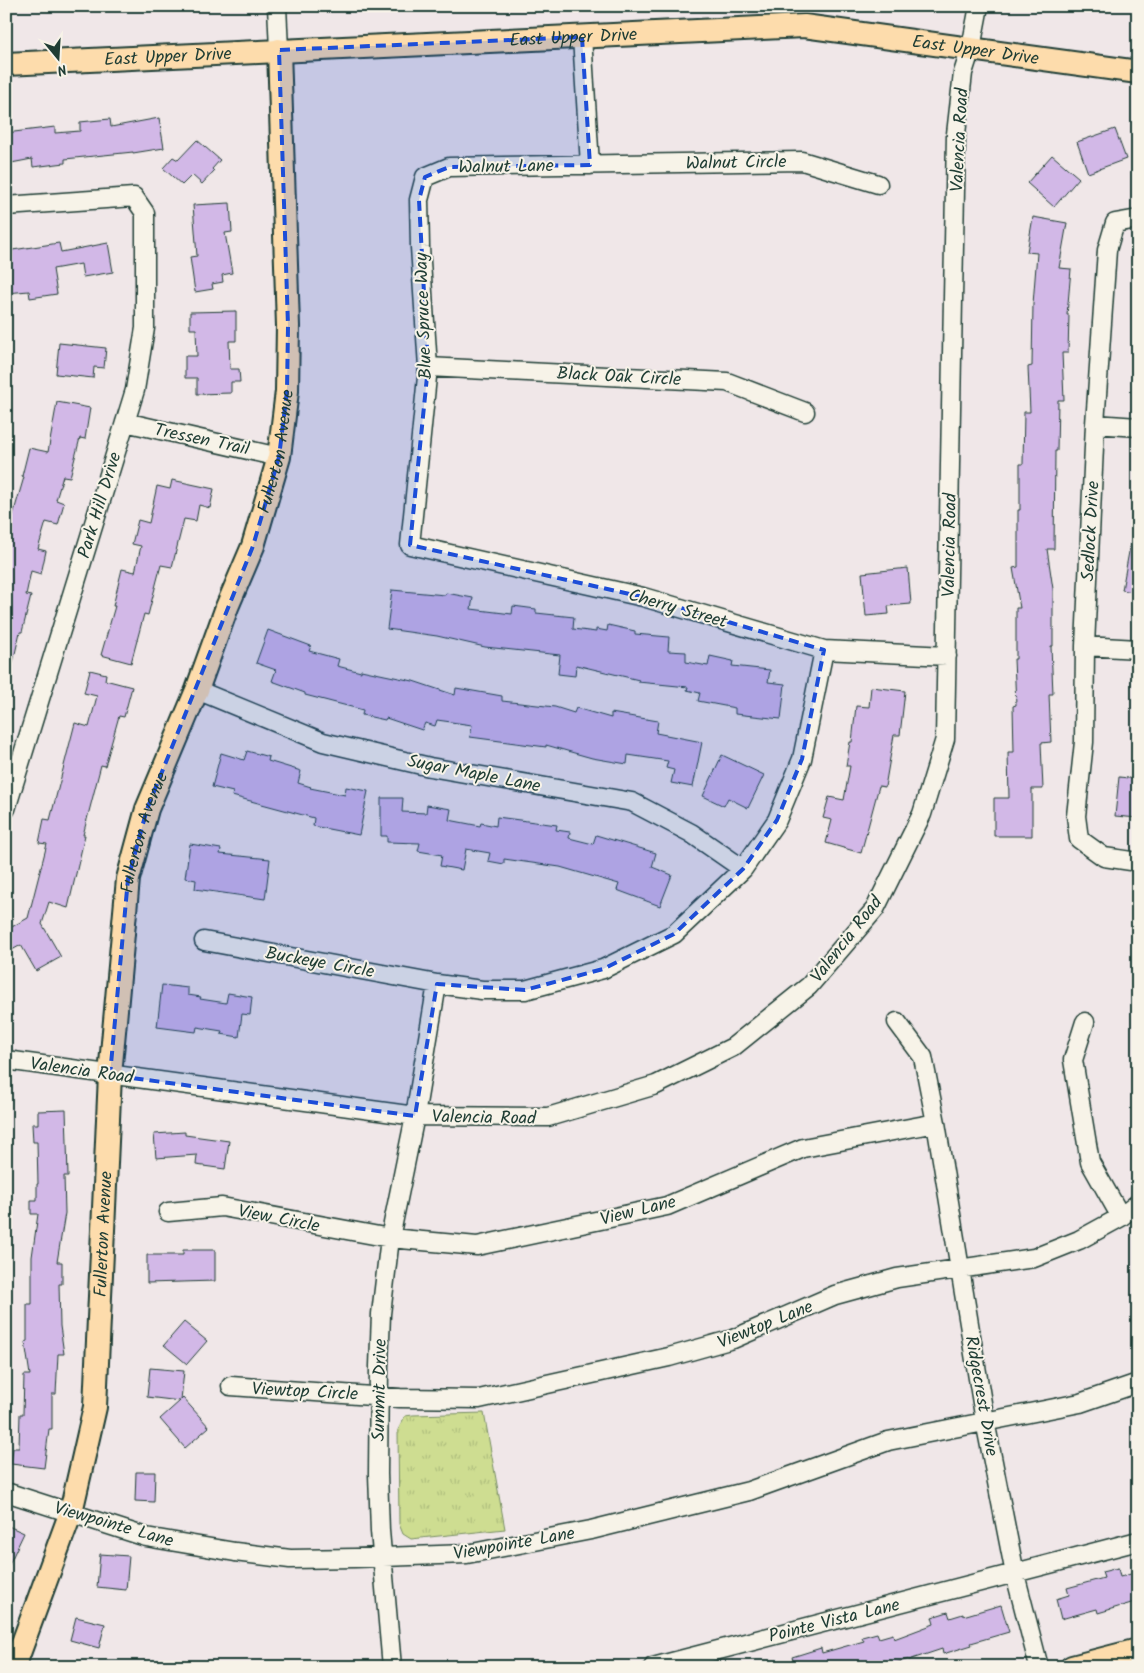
<svg xmlns="http://www.w3.org/2000/svg" width="1144" height="1673" font-family="Kalam,sans-serif">
<style>
.park{fill:url(#park-tufts);stroke:#768d62}
.building{fill:#d2b8e7;stroke:#1f3d34}
.lines{fill:none;stroke-linecap:round;stroke-linejoin:round}
.minor-casing{stroke:#1f3d34;stroke-width:21}
.major-casing{stroke:#1f3d34;stroke-width:26}
.minor{stroke:#f7f3e8;stroke-width:18}
.major{stroke:#fddcac;stroke-width:22}
.marked{fill:#1d4ed8;fill-opacity:0.2;stroke:#1d4ed8;stroke-width:4;stroke-dasharray:10 6;stroke-linejoin:round}
.labels{text-anchor:middle;stroke-width:4;stroke-linejoin:round;paint-order:stroke}
.street-label{font-size:18px;fill:#1f3d34;stroke:#f7f3e8}
</style>
<defs>
<pattern id="park-tufts" width="24" height="20" patternUnits="userSpaceOnUse" patternTransform="scale(1.25)"><rect width="24" height="20" fill="#cedd91"/><path d="M3 7l-1-3M5 7V3M7 7l1-3M15 17l-1-3M17 17v-4M19 17l1-3" fill="none" stroke="#b0bf7e"/></pattern>
</defs>
<rect width="100%" height="100%" fill="#f0e7e8"/>
<filter id="ink" filterUnits="userSpaceOnUse"><feTurbulence type="fractalNoise" baseFrequency=".02" numOctaves="2"/><feDisplacementMap in="SourceGraphic" scale="10" xChannelSelector="R" yChannelSelector="G"/><feConvolveMatrix kernelMatrix="1 2 1 2 8 2 1 2 1" color-interpolation-filters="sRGB"/></filter>
<g filter="url(#ink)">
<!-- park -->
<path class="park" d="M484,1413L505,1529L411,1539L403,1534L399,1524L398,1430L405,1416L413,1415Z"/>
<!-- building -->
<path class="building" d="M159,118L164,148L133,153V152L65,159V163L33,167L32,159L6,164V133L55,127V133L80,131V122L110,119L111,127Z
M1115,129L1126,159L1088,173L1077,142Z
M197,140L220,160L212,169L214,171L202,184L192,175L182,185L163,168L173,157L178,160Z
M1052,155L1079,178L1054,207L1027,183Z
M230,203L232,232L225,233L232,273L222,275L223,282L212,284L213,289L195,292L190,257L197,256L193,205Z
M1033,217L1067,223L1059,268L1071,269L1067,315H1069L1068,353H1062L1064,400H1058L1057,451H1055L1054,549H1047L1053,589V646H1051L1053,694H1049L1051,742L1041,743L1043,789H1032V836H994V798H1009L1008,752H1014L1013,706L1016,705L1014,659H1016V608H1020L1013,568L1018,567V510H1020V464H1023L1024,412H1030L1028,367L1032,366L1033,304L1037,253L1027,252Z
M59,243L61,252L108,243L113,272L83,277L81,264L53,269L57,294L30,298L29,291L6,293V251Z
M236,311V341H229L230,369H239L240,382H231V393L197,394V378H185V356H197L196,329H190V312Z
M59,343L106,348L104,368L94,367L93,378L56,374Z
M57,402L90,408L85,439L80,438L70,477L63,476L56,500L64,503L58,525L46,522L38,549L46,551L41,574L31,571L26,595L31,596L22,632H20L11,671H6V539L24,477L22,476L29,448L48,452Z
M172,480L214,489L210,508L199,505L196,521L184,519L172,567L161,565L148,615L144,614L131,663L101,655L115,606H113L122,569L135,572L141,546L132,544L138,520L149,523L157,486L170,489Z
M1131,541H1138V593L1122,590Z
M908,568L911,604L888,606L889,614L866,616L862,573Z
M392,590L445,595L446,593L473,598L471,609L512,614L513,606L536,609V613L574,617L573,629L596,632V629L607,631L608,625L635,631V634L669,637L668,651L686,652V662L708,666L710,656L733,661L732,666L770,670L768,682L785,684L781,719L735,714V708L698,701L700,693L687,690L688,687L638,682L639,680L576,665L575,676L558,674L560,655L485,647L437,636L387,629Z
M268,630L311,646L309,651L339,659L337,666L361,672V670L413,681L455,695L456,688L502,696V701L555,707L574,713L576,708L611,718V713L658,721L656,733L702,742L693,787L671,783L674,770L666,768L668,761L628,755L627,764L592,758L546,745V747L470,737L472,725L437,720L435,726L425,723L422,730L386,718L385,720L362,715L363,710L305,695V693L272,681L276,670L256,663Z
M90,670L106,674L105,680L132,687L124,717L119,716L105,766L101,765L83,835H85L68,908L49,902L42,924L61,957L36,971L21,945L12,950L6,940V930L28,918L47,844L39,843L44,819L50,820L75,723L89,727L97,696L84,693Z
M871,687L905,691L900,735H894L885,787L879,786L861,853L826,843L832,820L823,818L829,797L844,800L850,766H846L850,742H852L856,706L869,707Z
M247,751L269,757L268,761L301,771L298,783L311,787L310,788L345,795L346,787L368,791L359,835L313,826L314,818L232,796L233,792L212,787L221,753L244,760Z
M722,755L764,775L748,808L728,798L724,806L703,796Z
M1119,777L1138,779V818L1115,816Z
M381,798H403L402,812L426,813L427,805L451,809L449,820L480,826L481,823L496,826L497,817L557,825L556,830L570,832L569,838L593,844L596,835L656,853L652,867L672,875L660,906L617,890L619,884L560,867L504,859V864L488,861L490,853L466,849L462,870L440,866L442,855L418,851L420,843L387,842V836H381Z
M190,844L221,849L220,854L270,859L265,899L195,889L196,880L185,878Z
M162,985L188,988V995L201,997L200,999L226,1003L228,993L252,997L250,1015L242,1014L239,1037L221,1034L222,1031L197,1027L196,1032L157,1027Z
M66,1110L68,1176H64L65,1213L57,1262H62V1284H59L60,1326L64,1354H58L56,1394H52V1429H49L44,1468L11,1464L13,1448H19L20,1414H23L24,1375H30L25,1342L27,1341V1304H32V1257L38,1214H31V1200H37V1184H38L37,1142H33L32,1124H38V1111Z
M185,1132V1135L229,1141L225,1169L196,1165L197,1155L156,1158L154,1134Z
M183,1250H215V1281L147,1283V1255H183Z
M184,1322L207,1341L187,1364L164,1345Z
M150,1368L184,1371L181,1400L183,1398L209,1427L185,1448L160,1419L180,1401L147,1397Z
M136,1472H155L154,1502L135,1501Z
M6,1525L24,1533L6,1571Z
M100,1554L129,1556L126,1590L97,1587Z
M1118,1568L1120,1577L1138,1572V1601L1098,1613L1097,1609L1061,1619L1056,1599L1069,1595L1067,1588L1104,1578L1102,1572Z
M1001,1605L1009,1632L971,1643L972,1645L943,1654L942,1649L909,1660V1659L882,1667H795L792,1657L821,1648L822,1653L864,1641L862,1637L877,1633L879,1638L893,1634L894,1639L934,1624L932,1617L948,1612L950,1618L963,1614V1616Z
M76,1617L105,1624L99,1648L70,1640Z"/>
<g class="lines">
<!-- minor casing -->
<g class="minor-casing">
<path id="minor" d="M277,6L279,50
M582,37L590,165
M878,184L802,161L449,167L425,177L419,200L420,247L428,367L410,545L643,597L824,650L947,656
M6,206L134,197L145,213V328L135,390L6,809
M1138,219L1115,223L1107,250L1095,424L1085,646L1084,742L1076,816L1079,839L1104,857L1138,862
M428,367L727,382L805,412
M125,422L279,457
M1095,424L1138,427
M1085,646L1138,649
M197,690L323,742L430,767L632,802L691,833L743,869
M204,941L437,984L482,990H525L603,969L674,934L743,869L777,820L802,759L824,650
M897,1022L923,1057L936,1123L985,1421L1015,1574L1039,1667
M1085,1022L1073,1060L1090,1162L1121,1217
M6,1060L415,1116L548,1117L656,1085L733,1047L809,986L875,909L922,814L945,739L956,134L963,73L971,48L979,6
M168,1212L222,1207L390,1238L477,1246L667,1206L803,1148L936,1123
M231,1386L400,1398L479,1399L669,1357L733,1339L835,1295L897,1278L1034,1258L1079,1240L1121,1217L1138,1203
M6,1492L146,1537L235,1552L290,1559L355,1558L467,1554L591,1530L749,1491L888,1441L1080,1403L1138,1383
M392,1667L380,1531L378,1474L379,1366L381,1314L390,1238L415,1116L437,984
M653,1667L1138,1541"/>
</g>
<!-- major casing -->
<g class="major-casing">
<g id="major">
<path id="s1" d="M6,64L804,26L1138,72"/>
<path id="s2" d="M14,1667L71,1512L95,1407L110,1075L128,879L147,809L197,690L227,607L253,546L279,457L287,391L288,326L279,50"/>
<path d="M1072,1667L1138,1650"/>
</g>
</g>
<!-- minor -->
<use href="#minor" class="minor"/>
<!-- major -->
<use href="#major" class="major"/>
</g>
</g>
<!-- marked area -->
<path class="marked" d="M582,37L590,165L449,167L425,177L419,200L428,367L410,545L643,597L824,650L802,759L777,820L743,869L674,934L603,969L525,990L437,984L415,1116L110,1075L128,879L147,809L253,546L279,457L287,391L288,326L279,50Z"/>
<g class="labels">
<!-- street labels -->
<g class="street-label">
<text dy="6" stroke="none"><textPath href="#s1" startOffset="568">East Upper Drive</textPath></text>
<text dy="6" stroke="none"><textPath href="#s1" startOffset="972">East Upper Drive</textPath></text>
<text dy="6" stroke="none"><textPath href="#s1" startOffset="162">East Upper Drive</textPath></text>
<text transform="translate(959 140) rotate(-87)" y="6">Valencia Road</text>
<text transform="translate(736 162) rotate(-1)" y="6">Walnut Circle</text>
<text transform="translate(506 166) rotate(-1)" y="6">Walnut Lane</text>
<text transform="translate(423 316) rotate(-92)" y="6">Blue Spruce Way</text>
<text transform="translate(619 376) rotate(3)" y="6">Black Oak Circle</text>
<text transform="translate(202 439) rotate(12)" y="6">Tressen Trail</text>
<text dy="6" stroke="none"><textPath href="#s2" startOffset="1256">Fullerton Avenue</textPath></text>
<text transform="translate(99 505) rotate(-73)" y="6">Park Hill Drive</text>
<text transform="translate(1090 531) rotate(-87)" y="6">Sedlock Drive</text>
<text transform="translate(949 545) rotate(-89)" y="6">Valencia Road</text>
<text transform="translate(678 608) rotate(16)" y="6">Cherry Street</text>
<text transform="translate(474 773) rotate(11)" y="6">Sugar Maple Lane</text>
<text dy="6" stroke="none"><textPath href="#s2" startOffset="851">Fullerton Avenue</textPath></text>
<text transform="translate(846 939) rotate(-52)" y="6">Valencia Road</text>
<text transform="translate(320 962) rotate(10)" y="6">Buckeye Circle</text>
<text transform="translate(82 1070) rotate(8)" y="6">Valencia Road</text>
<text transform="translate(484 1117) rotate(1)" y="6">Valencia Road</text>
<text transform="translate(638 1210) rotate(-14)" y="6">View Lane</text>
<text transform="translate(279 1218) rotate(11)" y="6">View Circle</text>
<text dy="6" stroke="none"><textPath href="#s2" startOffset="446">Fullerton Avenue</textPath></text>
<text transform="translate(765 1324) rotate(-22)" y="6">Viewtop Lane</text>
<text transform="translate(379 1390) rotate(-89)" y="6">Summit Drive</text>
<text transform="translate(305 1391) rotate(3)" y="6">Viewtop Circle</text>
<text transform="translate(982 1396) rotate(80)" y="6">Ridgecrest Drive</text>
<text transform="translate(114 1524) rotate(16)" y="6">Viewpointe Lane</text>
<text transform="translate(514 1543) rotate(-10)" y="6">Viewpointe Lane</text>
<text transform="translate(834 1620) rotate(-14)" y="6">Pointe Vista Lane</text>
</g>
</g>
<!-- margin -->
<rect width="1144" height="1673" fill="none" stroke="#f7f3e8" stroke-width="25"/>
<rect x="12" y="12" width="1119" height="1648" fill="none" stroke="#1f3d34" stroke-width="2" filter="url(#ink)"/>
<!-- north arrow -->
<g transform="translate(58 58) rotate(162)" stroke="#f7f3e8" stroke-width="4" paint-order="stroke">
<path d="M0-4L9 19L0 12L-9 19Z" fill="#1f3d34"/>
<text y="-8" font-size="14" font-weight="bold" text-anchor="middle" fill="#1f3d34">N</text>
</g>
</svg>
